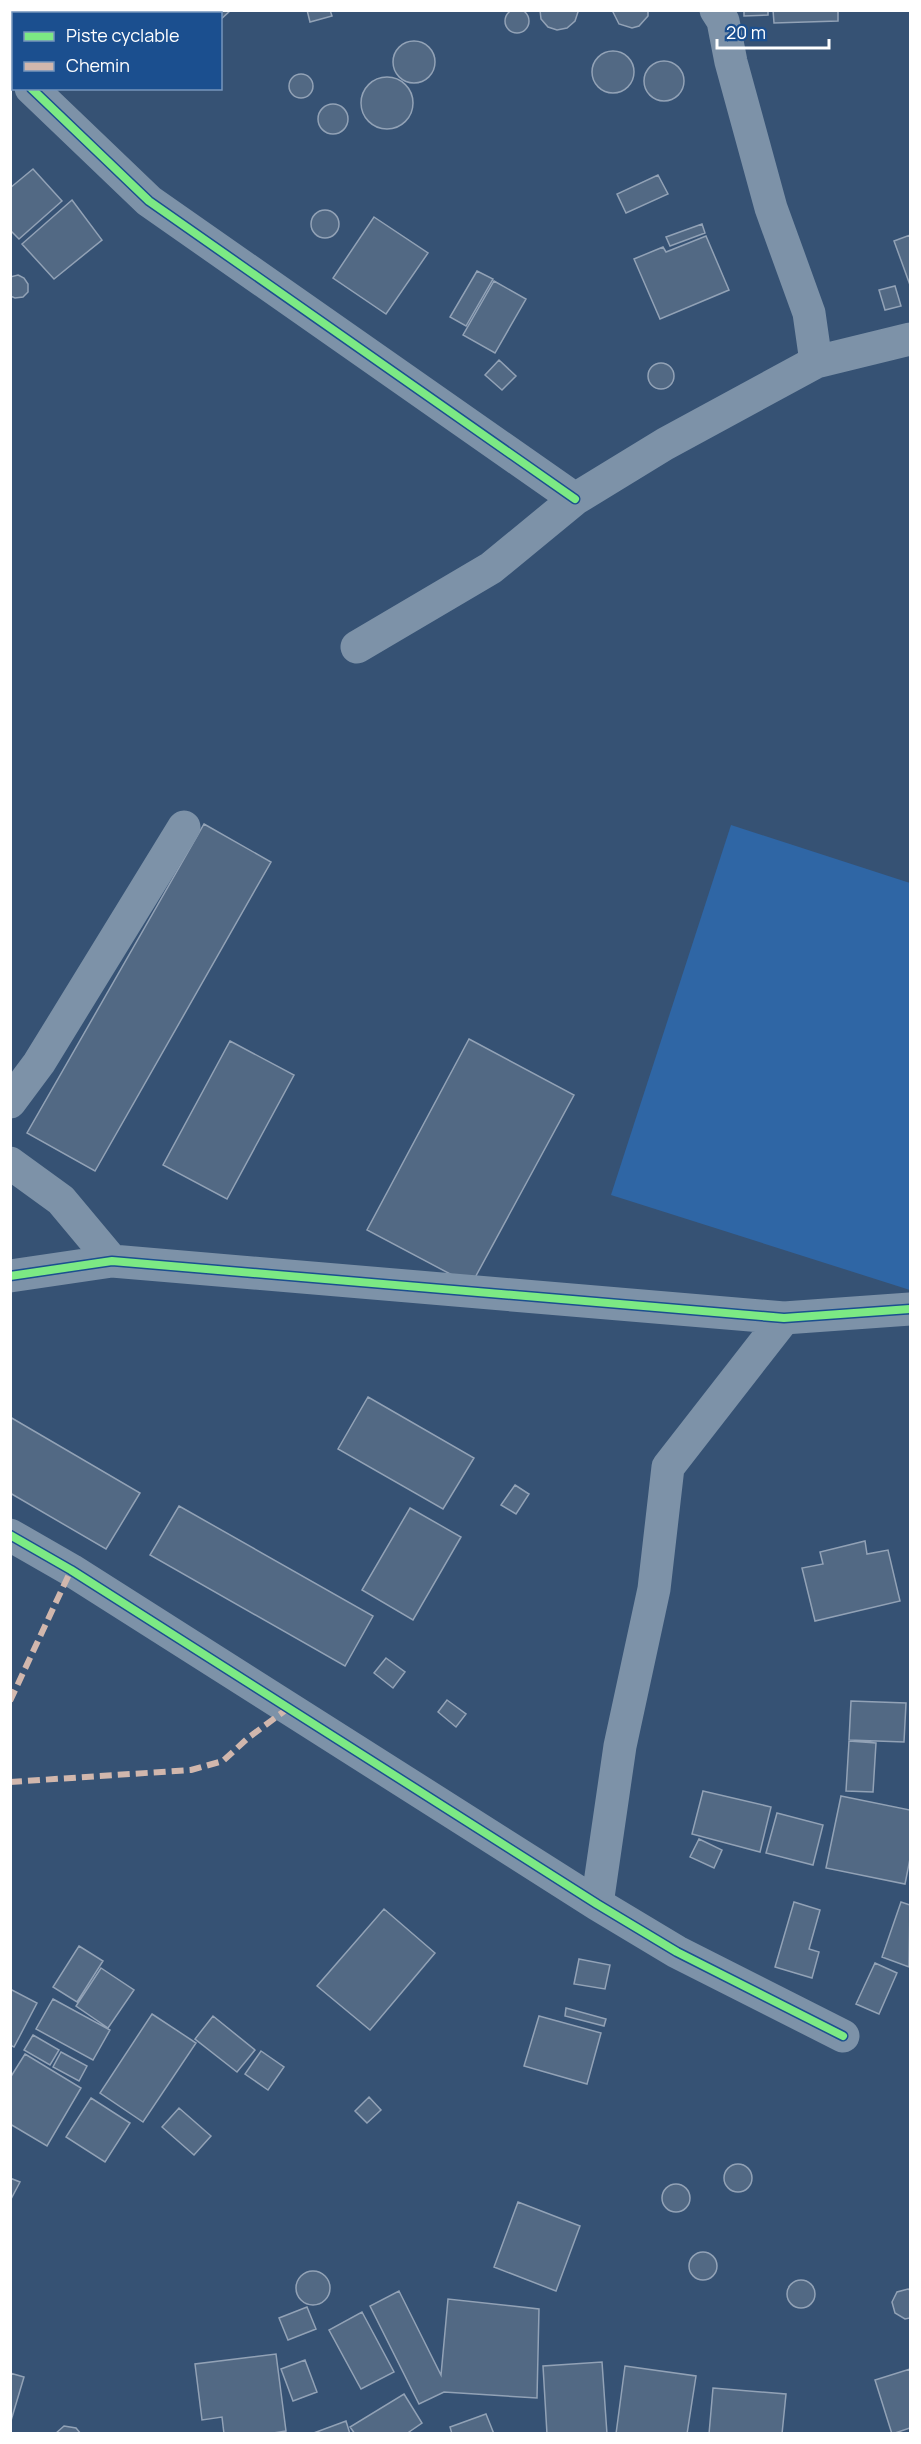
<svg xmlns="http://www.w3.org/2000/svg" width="921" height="2444" font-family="Manrope,sans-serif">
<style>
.green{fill:#2f66a5}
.building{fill:#526984;stroke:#92a2b6;stroke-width:1.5}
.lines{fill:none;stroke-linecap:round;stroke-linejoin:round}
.minor{stroke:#7d92a8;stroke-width:33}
.quiet{stroke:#d1b7ad;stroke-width:6;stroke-dasharray:12 6;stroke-linecap:butt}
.cycleway-casing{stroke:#1b4f8f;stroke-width:11}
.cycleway{stroke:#7ce984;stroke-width:8}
</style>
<rect width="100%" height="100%" fill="#365274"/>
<!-- green -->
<path class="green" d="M731,825L910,883V1290L611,1195Z"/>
<!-- building -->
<path class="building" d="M505 21a12 12 0 1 1 24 0a12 12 0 1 1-24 0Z
M114,10H141L140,14H114Z
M197,10H231L220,20V14H199Z
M307,10H330L332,16L310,22Z
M540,10H578V12L575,21L567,28L557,30L548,27L541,19Z
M612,10H648V16L639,26L632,28L619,24Z
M744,10H768V15L744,16Z
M773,10H838V21L774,23Z
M393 62a21 21 0 1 1 42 0a21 21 0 1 1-42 0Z
M592 72a21 21 0 1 1 42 0a21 21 0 1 1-42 0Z
M644 81a20 20 0 1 1 40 0a20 20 0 1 1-40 0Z
M289 86a12 12 0 1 1 24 0a12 12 0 1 1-24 0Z
M361 103a26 26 0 1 1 52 0a26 26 0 1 1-52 0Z
M318 119a15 15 0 1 1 30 0a15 15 0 1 1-30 0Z
M33,169L62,201L19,239L10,230V188Z
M658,175L668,194L626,213L617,194Z
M72,200L102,240L54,279L22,244Z
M311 224a14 14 0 1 1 28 0a14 14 0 1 1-28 0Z
M374,217L428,253L386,314L333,278Z
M702,224L705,233L670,246L666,237Z
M910,235V285L894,241Z
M706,236L729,290L660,319L634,259L663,247L666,252Z
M477,271L493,279L466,326L450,317Z
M18,275L24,278L28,284V292L23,297L15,298L10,296V277Z
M494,281L526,299L495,353L463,335Z
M895,286L901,306L885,310L879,290Z
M499,360L516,376L502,390L485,375Z
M648 376a13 13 0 1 1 26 0a13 13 0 1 1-26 0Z
M204,824L271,862L95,1171L27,1133Z
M469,1039L574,1095L471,1285L367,1230Z
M230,1041L294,1075L227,1199L163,1165Z
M368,1397L474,1458L443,1509L338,1449Z
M10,1417L140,1493L106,1549L10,1493Z
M515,1485L529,1494L516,1514L501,1505Z
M179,1506L373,1616L345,1666L150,1555Z
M410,1508L461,1537L413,1620L362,1590Z
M865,1541L867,1554L888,1550L900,1601L815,1621L802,1568L823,1564L820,1552Z
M386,1658L405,1672L393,1688L374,1673Z
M447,1700L466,1714L456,1727L438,1712Z
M851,1701L906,1703L904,1742L849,1740Z
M849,1741L876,1743L873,1792L846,1791Z
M703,1791L771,1807L760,1852L692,1834Z
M841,1796L910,1810V1859L905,1884L826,1868Z
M777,1813L823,1825L813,1865L766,1853Z
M699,1839L722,1850L714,1868L690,1857Z
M794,1902L820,1910L809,1949L819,1952L812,1978L775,1967Z
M901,1902L910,1905L909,1967L882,1957Z
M384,1909L435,1953L370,2030L317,1986Z
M79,1946L103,1961L77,2002L53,1987Z
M579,1959L610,1965L605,1989L574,1984Z
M875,1963L897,1973L879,2014L856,2004Z
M101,1968L134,1990L108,2028L76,2006Z
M10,1989L37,2003L14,2047L10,2045Z
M53,1999L110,2030L93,2060L36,2029Z
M566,2008L606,2019L604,2026L565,2016Z
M152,2014L196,2043L143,2122L100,2093Z
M213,2016L255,2050L237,2072L195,2039Z
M539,2016L601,2033L587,2084L524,2066Z
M33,2035L59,2050L50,2065L24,2050Z
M261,2051L284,2067L268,2090L245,2074Z
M61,2052L87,2066L79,2081L53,2067Z
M25,2054L81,2088L47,2146L10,2124V2078Z
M369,2097L381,2110L367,2123L355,2111Z
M91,2098L130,2123L105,2162L66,2137Z
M179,2108L211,2136L194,2155L162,2127Z
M724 2178a14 14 0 1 1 28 0a14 14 0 1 1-28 0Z
M10,2178L20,2182L10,2201Z
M662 2198a14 14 0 1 1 28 0a14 14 0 1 1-28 0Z
M518,2202L580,2226L556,2291L494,2267Z
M689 2266a14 14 0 1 1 28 0a14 14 0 1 1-28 0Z
M296 2288a17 17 0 1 1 34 0a17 17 0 1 1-34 0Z
M787 2294a14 14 0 1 1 28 0a14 14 0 1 1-28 0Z
M908,2289L910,2290V2318L905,2319L895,2313L892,2302L897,2292Z
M399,2291L441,2375L448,2299L539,2309L537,2398L444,2392L419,2404L370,2306Z
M307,2307L316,2329L288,2340L279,2318Z
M362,2312L394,2372L361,2389L329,2330Z
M276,2354L286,2431L267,2434H224L222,2417L202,2420L195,2364Z
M305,2360L317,2392L293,2401L281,2369Z
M602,2362L607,2434H547L543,2366Z
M625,2366L696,2376L687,2434H616Z
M910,2369V2428L892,2434L875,2380Z
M10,2373L24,2377L10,2424Z
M713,2388L786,2394L782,2434H709Z
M404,2394L422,2423L406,2434H355L350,2427Z
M486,2414L494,2434H452L450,2427Z
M346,2421L350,2434H311Z
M64,2426L76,2428L81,2434H55Z"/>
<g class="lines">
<!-- minor -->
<path class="minor" d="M716,10L723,21L731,62L771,208L809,313L816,362
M10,69L14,72
M31,88L149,201L575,499
M357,647L491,568L575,499L665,444L816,362L910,339
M10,1102L39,1063L184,827
M10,1163L61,1200L112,1261
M10,1276L112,1261L784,1318L910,1309
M10,1535L71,1570L597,1904L677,1952L843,2036
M597,1904L620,1746L654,1589L668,1467L784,1318"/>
<!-- quiet -->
<path class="quiet" d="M10,1701L71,1570
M10,1782L191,1770L223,1761L248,1738L287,1709"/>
<!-- cycleway casing -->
<g class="cycleway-casing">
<path id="cycleway" d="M31,88L149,201L575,499
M10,1276L112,1261L784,1318L910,1309
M10,1535L71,1570L597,1904L677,1952L843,2036"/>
</g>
<!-- cycleway -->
<use href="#cycleway" class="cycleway"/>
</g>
<!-- border -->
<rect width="921" height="2444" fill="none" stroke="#ffffff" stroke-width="24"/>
<!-- legend -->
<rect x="12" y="12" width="210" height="78" fill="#1b4f8f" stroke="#7695bc" stroke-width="1.5"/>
<rect x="24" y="32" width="30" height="9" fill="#7ce984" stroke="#7695bc" stroke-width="1.5"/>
<text x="66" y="42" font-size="18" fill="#ffffff">Piste cyclable</text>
<rect x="24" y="62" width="30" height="9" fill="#d1b7ad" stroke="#7695bc" stroke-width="1.5"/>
<text x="66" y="72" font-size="18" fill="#ffffff">Chemin</text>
<!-- scale -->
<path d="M717 39v9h112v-9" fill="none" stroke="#ffffff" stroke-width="3"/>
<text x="726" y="39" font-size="18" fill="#ffffff" stroke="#1b4f8f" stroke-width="4.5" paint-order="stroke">20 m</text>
</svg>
